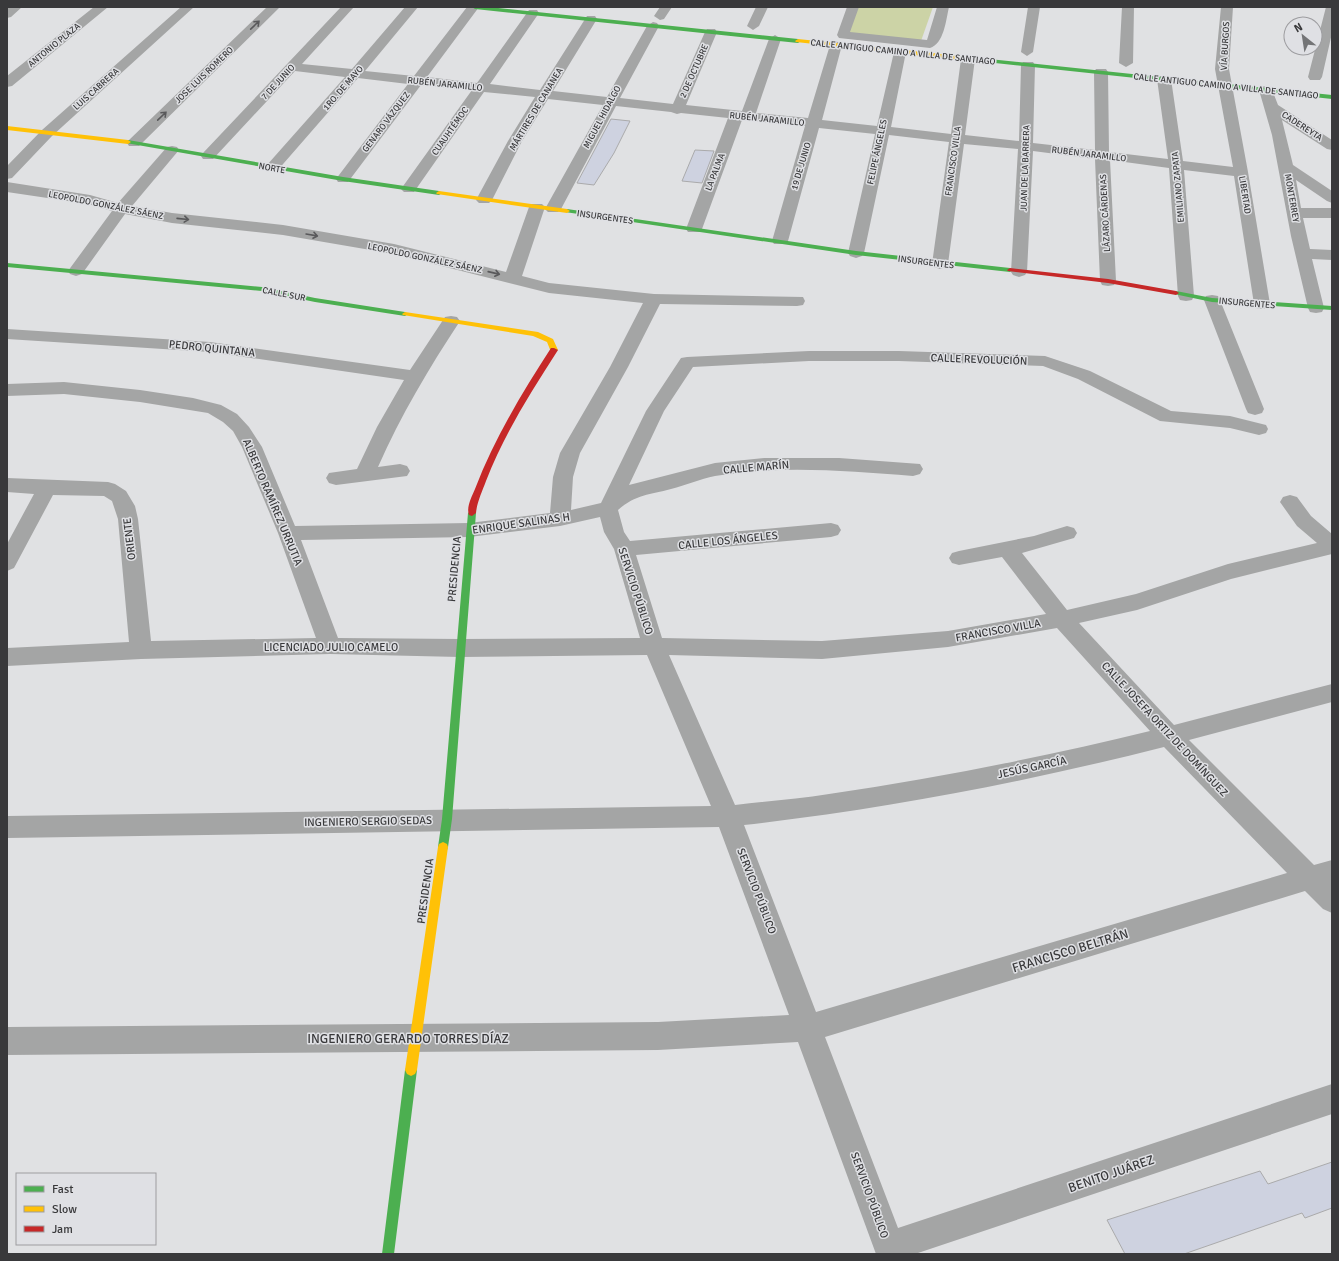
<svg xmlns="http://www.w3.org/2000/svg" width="1339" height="1261" font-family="Signika,sans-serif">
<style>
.green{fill:#ccd3a6}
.building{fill:#ced2e0;stroke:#aaaaab}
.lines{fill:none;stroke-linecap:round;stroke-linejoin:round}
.street{fill:#a4a5a5;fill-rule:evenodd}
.fast{fill:#4caf50;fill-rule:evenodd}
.slow{fill:#ffc107;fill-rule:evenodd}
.jam{fill:#c62828;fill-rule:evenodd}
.oneway{stroke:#59595b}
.labels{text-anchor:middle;stroke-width:3;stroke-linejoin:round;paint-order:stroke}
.far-street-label{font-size:9px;fill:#39393b;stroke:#dfe0e4}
.street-label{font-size:11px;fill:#39393b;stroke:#dfe0e4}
.near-street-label{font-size:13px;fill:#39393b;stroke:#dfe0e4}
</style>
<rect width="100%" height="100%" fill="#e0e1e3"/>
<!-- green -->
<path class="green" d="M855,7H933L921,41L844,32Z"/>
<!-- building -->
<path class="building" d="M611,119L630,121L614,153L594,185L577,183Z
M695,150L714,151L702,183L682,181Z
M1332,1162V1208L1305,1218L1302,1213L1184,1254H1125L1107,1220L1260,1171L1268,1184Z"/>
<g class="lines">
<!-- street -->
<path class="street" d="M8,7H22L11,17L7,18Z
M94,7H108L12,86L7,87V76Z
M181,7H194L52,136L12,178L7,179V166L42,130Z
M267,7H280L139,146H129L127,143L129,140Z
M341,7H354L302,64L352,69L405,7H418L365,71L414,76L467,7H479L427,77L477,83L529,10H537L539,13L490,84L540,90L587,16H595L597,19L553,91L607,97L647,26L653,22L657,23L659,26L620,98L673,104L705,32L707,29H715L717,32L686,105L742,111L769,39L775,35L781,39L756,113L808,118L830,45L836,41L842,45L822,120L877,126L894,52L900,48L906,52L891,127L951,134L961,59L968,55L975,59L965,135L1019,141L1021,65L1023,62H1033L1035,65L1033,143L1095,150L1094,72L1096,69H1106L1108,72L1109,152L1168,159L1157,79L1159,76H1169L1171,79L1183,161L1233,167L1215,69L1221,7H1233L1229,69L1248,172L1270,304L1268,308L1262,309L1256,308L1254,304L1234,176L1184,170L1194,296L1192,300L1186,301L1180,300L1178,296L1169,168L1110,160L1116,281L1114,285L1108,286L1102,285L1100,281L1095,159L1033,151L1027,272L1025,275L1019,277L1013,275L1011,272L1018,149L964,144L948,264L946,267L940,269L934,267L932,264L949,142L889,135L864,253L862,256L856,258L850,256L848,253L875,134L819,128L788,241L786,244H774L772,241L805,126L742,120L702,229L700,232H688L686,229L728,118L681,113L677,114L671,112L616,106L561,209L558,212H548L545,209L603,105L548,99L522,141L492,200L489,203H479L476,200L508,141L535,97L484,92L414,192H404L401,189L472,90L421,85L348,182H338L336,179L408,84L358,78L277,171H267L265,168L267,165L345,77L295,71L213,159H203L201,156L203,153Z
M660,7H672L664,19L660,20L654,16Z
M756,7H768L759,26L753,30L747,26Z
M847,7H859L850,32L927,40L937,7H949C946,20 944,44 930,48L839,38L837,35Z
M1028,7H1040L1033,52L1027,56L1021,52Z
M1122,7H1134L1133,63L1126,67L1119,63Z
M1326,7H1332V33L1322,77L1320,80H1310L1308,77Z
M1266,86L1271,87L1278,105L1332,140V150L1327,149L1282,120L1293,165L1332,191V203L1327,201L1296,180L1301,208H1332V218H1303L1310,249L1332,250V260L1312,259L1324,308L1322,312L1316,313L1310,312L1308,308L1291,236L1272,135L1259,90L1261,87Z
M172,146L177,147L179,150L132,206L172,213L283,225L394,244L506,272L529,207L532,204H542L545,207L522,276L549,283L654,294L803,297L805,301L803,305L797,306L660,304L628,367L580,453L573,477L571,510L601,503L646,411L681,358L687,357L809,351H899L1045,356L1090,371L1171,411L1230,416L1266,425L1268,429L1266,433L1259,435L1230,428L1160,421L1078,379L1043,366L899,361H809L693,367L664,411L629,485L715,463L764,458H839L920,464L923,469L920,474L913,476C847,471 781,465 715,476C700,479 686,485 671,489C650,495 636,494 618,510L624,532L630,541L831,523L838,525L841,530L838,535L831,537L636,555L662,638L822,641L948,631L1046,614L1002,557L959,565L952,563L949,558L952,553L959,551L1034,536L1067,526L1074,528L1077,533L1074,538L1022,553L1067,610L1136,594L1228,564L1317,543L1297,526L1280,502L1283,497L1290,495L1297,497L1311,516L1332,534V554L1231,579L1137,610L1079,623L1174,725L1332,684V702L1189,740L1314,865L1332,860V913L1323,909L1305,891L825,1037L898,1228L1332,1084V1114L915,1254H876L798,1042L658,1050L7,1055V1027L658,1022L789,1015L719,827L7,838V816L711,806L647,655L460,657L330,654L141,659L7,666V648L129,642L118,519L112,501L104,496L53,495L14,568L7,571V544L34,494L7,492V478L108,482L115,484L126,491L135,506L138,519L151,641L316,638L278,533L242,447L233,431L223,422L208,413L140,402L64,394L7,396V384L64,382L140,390L193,398L221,405L237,414L249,427L262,447L295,526L469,523L550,513L553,477L560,453L610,367L643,303L549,293L394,254L283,235L172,223L125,214L82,274L76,276L70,274L68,271L112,211L88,204L7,192V182L90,195L118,203L167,147ZM600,517L604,532L614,549L640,638L460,639L338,638L301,540L469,537L560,526ZM1057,628L1150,731C1044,757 937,778 829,794C798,799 766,801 735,805L669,655L822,659L948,647ZM1164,747L1287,873L816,1012L744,825C886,809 1026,782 1164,747Z
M1212,295L1218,296L1220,300L1264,409L1262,413L1255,415L1248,413L1246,409L1204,300L1206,296Z
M451,316L457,317L460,321C429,368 401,415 378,467L400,464L407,466L410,471L407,476L336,485L329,483L326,478L329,473L357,469L377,427L404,380L210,352L7,339V329L210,342L410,370L445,317Z"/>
<!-- fast -->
<path class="fast" d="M472,7H489L798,39L801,41L798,43L475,9Z
M960,56L1332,95V99L958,59V57Z
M128,140L343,177L439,191L442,193L439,195L343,181L126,143V141Z
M567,209L856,251L1010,268L1013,270L1010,272L856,255L565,212L564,211Z
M7,263L262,287L315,298L405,312L408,314L405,316L315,302L262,291L7,267Z
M1176,291L1212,298L1332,306V310L1212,302L1174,294V292Z
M472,510L476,513L452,819L448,847L447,850L443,852L439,850L438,847L442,819L468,513Z
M411,1064L415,1066L417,1070L394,1254H382L405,1070L407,1066Z"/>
<!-- slow -->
<path class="slow" d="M798,39L960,56L963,58L960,60L796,42L795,41Z
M7,126L128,140L131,142L128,144L7,130Z
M439,191L567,209L570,211L567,213L437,194L436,193Z
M405,312L538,332L553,339L558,350L554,352H551L547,342L533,336L403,315L402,314Z
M443,842L447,844L448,847L417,1070L415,1074L411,1076L407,1074L405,1070L438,847L439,844Z"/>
<!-- jam -->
<path class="jam" d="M1010,268L1108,279L1176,291L1179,293L1176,295L1108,283L1008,271L1007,270Z
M551,348H554L558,350C531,392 504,434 486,481C482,492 477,502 476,513L472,516L469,515C466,507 472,496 475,489C494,439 522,393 551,348Z"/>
</g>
<!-- one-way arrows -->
<defs><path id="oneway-shaft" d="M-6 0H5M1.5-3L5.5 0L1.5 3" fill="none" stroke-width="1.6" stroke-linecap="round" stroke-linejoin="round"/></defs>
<g class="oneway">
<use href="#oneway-shaft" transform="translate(255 25) rotate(-44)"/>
<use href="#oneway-shaft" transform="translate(162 116) rotate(-44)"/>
<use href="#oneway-shaft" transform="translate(183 219) rotate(6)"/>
<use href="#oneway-shaft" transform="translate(312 235) rotate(10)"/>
<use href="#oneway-shaft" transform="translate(494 273) rotate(13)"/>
</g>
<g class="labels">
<!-- far-street labels -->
<g class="far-street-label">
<text transform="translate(54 45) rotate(-39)" y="3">ANTONIO PLAZA</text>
<text transform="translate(1225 46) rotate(-87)" y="3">VÍA BURGOS</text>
<text transform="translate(903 52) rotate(6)" y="3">CALLE ANTIGUO CAMINO A VILLA DE SANTIAGO</text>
<text transform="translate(694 71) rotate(-66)" y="3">2 DE OCTUBRE</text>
<text transform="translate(204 75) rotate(-44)" y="3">JOSE LUIS ROMERO</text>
<text transform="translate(278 82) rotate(-47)" y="3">7 DE JUNIO</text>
<text transform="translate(445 84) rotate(6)" y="3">RUBÉN JARAMILLO</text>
<text transform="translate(1226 86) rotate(6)" y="3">CALLE ANTIGUO CAMINO A VILLA DE SANTIAGO</text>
<text transform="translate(343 88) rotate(-49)" y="3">1RO. DE MAYO</text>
<text transform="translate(96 89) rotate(-42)" y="3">LUIS CABRERA</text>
<text transform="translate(536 109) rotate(-59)" y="3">MÁRTIRES DE CANANEA</text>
<text transform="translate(602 117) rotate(-62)" y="3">MIGUEL HIDALGO</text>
<text transform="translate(767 119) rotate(6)" y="3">RUBÉN JARAMILLO</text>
<text transform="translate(386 122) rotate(-53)" y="3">GENARO VÁZQUEZ</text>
<text transform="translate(1302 126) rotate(33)" y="3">CADEREYTA</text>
<text transform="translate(450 131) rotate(-55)" y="3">CUAUHTÉMOC</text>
<text transform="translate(877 152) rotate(-78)" y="3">FELIPE ÁNGELES</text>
<text transform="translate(1089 154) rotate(7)" y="3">RUBÉN JARAMILLO</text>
<text transform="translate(953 161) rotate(-82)" y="3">FRANCISCO VILLA</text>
<text transform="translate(801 166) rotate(-73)" y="3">19 DE JUNIO</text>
<text transform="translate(272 168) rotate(10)" y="3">NORTE</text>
<text transform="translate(1025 168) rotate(-88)" y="3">JUAN DE LA BARRERA</text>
<text transform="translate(715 172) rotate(-69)" y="3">LA PALMA</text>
<text transform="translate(1178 187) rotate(-95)" y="3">EMILIANO ZAPATA</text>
<text transform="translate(1245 195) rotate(81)" y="3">LIBERTAD</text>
<text transform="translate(1292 198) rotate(80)" y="3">MONTERREY</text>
<text transform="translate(106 205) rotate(11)" y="3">LEOPOLDO GONZÁLEZ SÁENZ</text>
<text transform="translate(1105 213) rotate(-93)" y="3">LÁZARO CÁRDENAS</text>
<text transform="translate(605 217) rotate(8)" y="3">INSURGENTES</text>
<text transform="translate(425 258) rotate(12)" y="3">LEOPOLDO GONZÁLEZ SÁENZ</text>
<text transform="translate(926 262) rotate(7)" y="3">INSURGENTES</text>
<text transform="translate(284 294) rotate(11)" y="3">CALLE SUR</text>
<text transform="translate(1247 303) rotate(5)" y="3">INSURGENTES</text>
</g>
<!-- street labels -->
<g class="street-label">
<text transform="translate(212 348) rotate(6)" y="4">PEDRO QUINTANA</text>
<text transform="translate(979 359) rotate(2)" y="4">CALLE REVOLUCIÓN</text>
<text transform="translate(756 467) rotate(-5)" y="4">CALLE MARÍN</text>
<text transform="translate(273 502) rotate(67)" y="4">ALBERTO RAMÍREZ URRUTIA</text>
<text transform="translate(521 523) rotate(-8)" y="4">ENRIQUE SALINAS H</text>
<text transform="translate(129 539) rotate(-97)" y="4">ORIENTE</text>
<text transform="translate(728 540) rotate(-6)" y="4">CALLE LOS ÁNGELES</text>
<text transform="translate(454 569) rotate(-85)" y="4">PRESIDENCIA</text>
<text transform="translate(636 591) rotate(72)" y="4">SERVICIO PÚBLICO</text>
<text transform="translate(998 630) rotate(-10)" y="4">FRANCISCO VILLA</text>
<text x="331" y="651">LICENCIADO JULIO CAMELO</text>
<text transform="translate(1165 729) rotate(47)" y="4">CALLE JOSEFA ORTIZ DE DOMÍNGUEZ</text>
<text transform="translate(1032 767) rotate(-12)" y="4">JESÚS GARCÍA</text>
<text transform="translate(368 821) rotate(-1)" y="4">INGENIERO SERGIO SEDAS</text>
<text transform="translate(425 891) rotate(-82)" y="4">PRESIDENCIA</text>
<text transform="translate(757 891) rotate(69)" y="4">SERVICIO PÚBLICO</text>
<text transform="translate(870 1195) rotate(70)" y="4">SERVICIO PÚBLICO</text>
</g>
<!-- near-street labels -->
<g class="near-street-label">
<text transform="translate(1070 950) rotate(-17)" y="5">FRANCISCO BELTRÁN</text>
<text x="408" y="1043">INGENIERO GERARDO TORRES DÍAZ</text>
<text transform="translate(1111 1173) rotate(-19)" y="5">BENITO JUÁREZ</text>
</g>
</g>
<!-- border -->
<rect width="1339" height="1261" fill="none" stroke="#39393b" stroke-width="16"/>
<!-- legend -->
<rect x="16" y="1173" width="140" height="72" fill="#dfe0e4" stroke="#9d9da0"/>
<rect x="24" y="1186" width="20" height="6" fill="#4caf50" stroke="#9d9da0"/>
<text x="52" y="1193" font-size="12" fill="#39393b">Fast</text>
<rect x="24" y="1206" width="20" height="6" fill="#ffc107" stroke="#9d9da0"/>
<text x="52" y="1213" font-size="12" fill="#39393b">Slow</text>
<rect x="24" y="1226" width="20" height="6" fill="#c62828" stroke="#9d9da0"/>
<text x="52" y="1233" font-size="12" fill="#39393b">Jam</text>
<!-- north arrow -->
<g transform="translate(1303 36) rotate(330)"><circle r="19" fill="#dfe0e4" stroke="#9d9da0"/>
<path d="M0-3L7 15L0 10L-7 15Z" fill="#737476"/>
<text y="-6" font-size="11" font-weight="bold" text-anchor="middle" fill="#39393b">N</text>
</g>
</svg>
